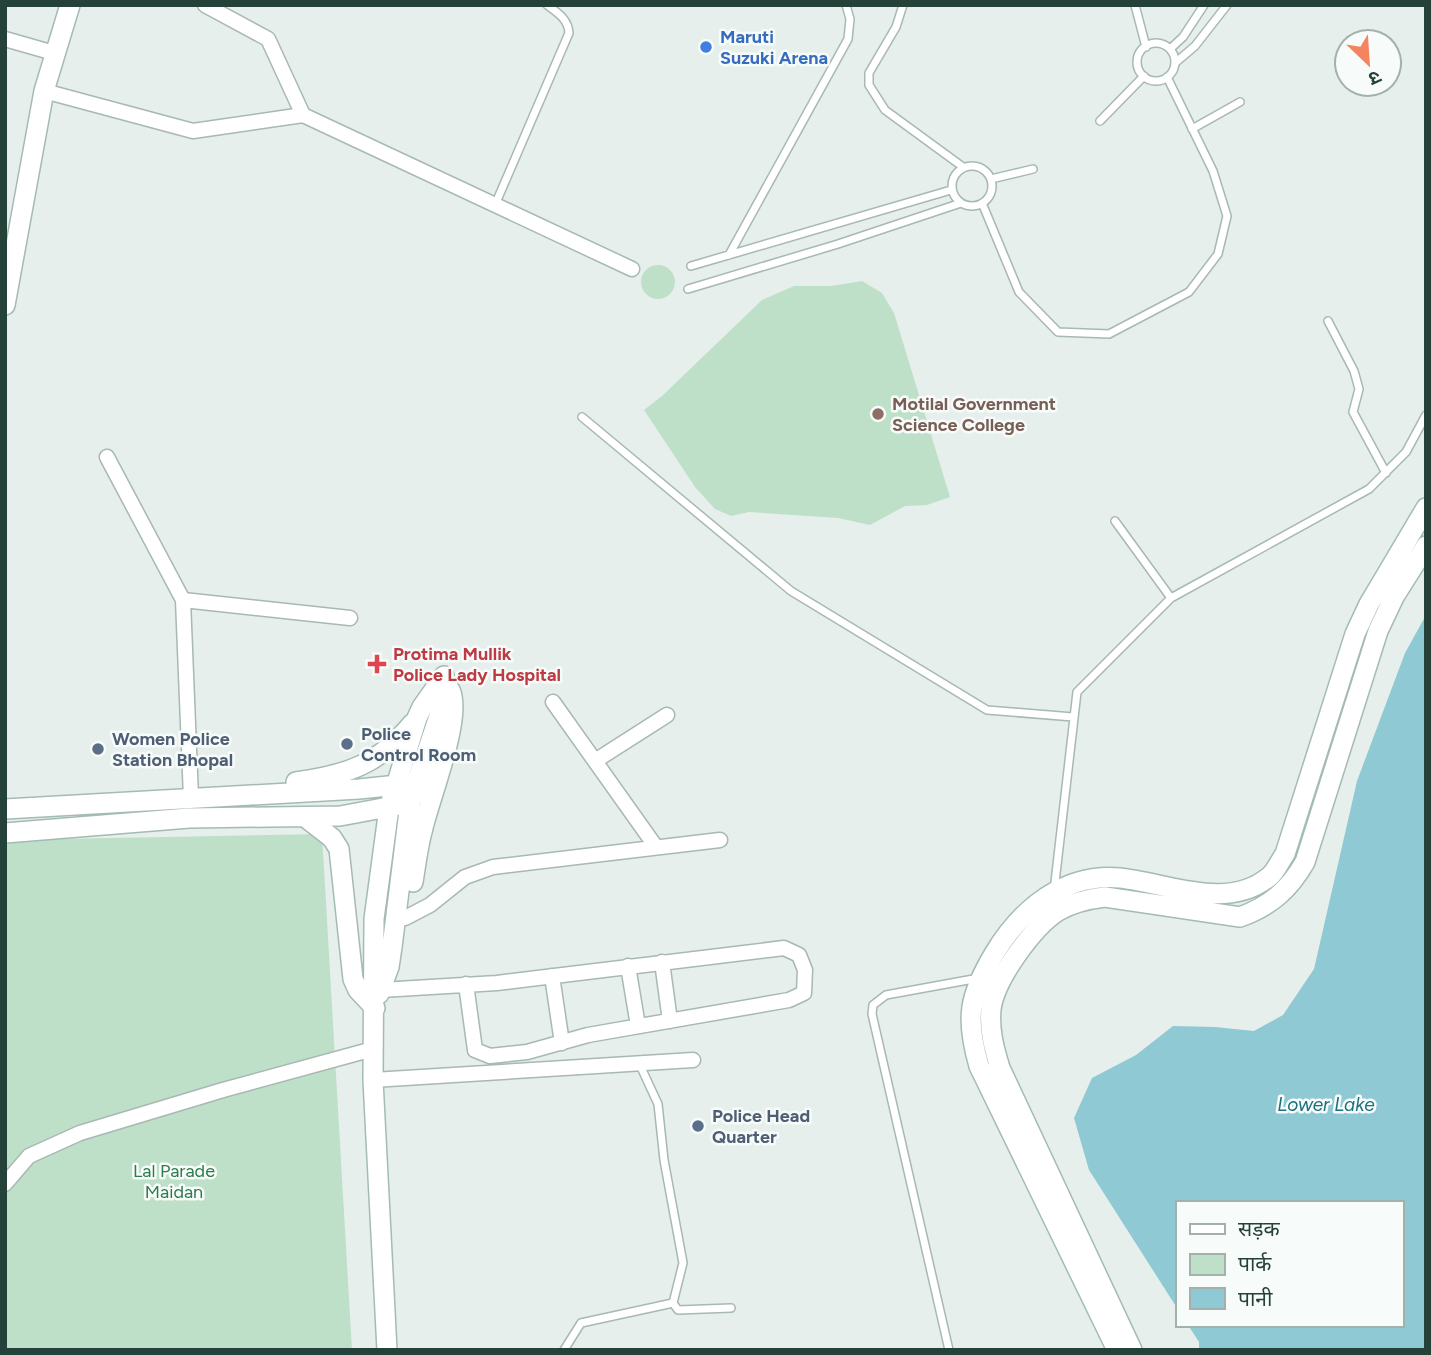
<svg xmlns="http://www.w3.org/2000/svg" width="1431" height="1355" font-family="Figtree,'Noto Sans Devanagari',sans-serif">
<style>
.green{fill:#bfe0c8}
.water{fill:#8ec9d4}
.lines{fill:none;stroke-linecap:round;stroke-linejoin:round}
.lane-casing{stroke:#a8b8b2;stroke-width:10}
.street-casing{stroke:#a8b8b2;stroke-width:17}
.secondary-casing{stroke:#a4bbb3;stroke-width:22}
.lane{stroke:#fff;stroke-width:7}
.street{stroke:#fff;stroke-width:14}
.secondary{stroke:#fff;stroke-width:19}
.shop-dot{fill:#3f7fe0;stroke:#f7fbf9;stroke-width:2.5}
.education-dot{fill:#8d6e63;stroke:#f7fbf9;stroke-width:2.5}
.health-dot{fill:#e0444e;stroke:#f7fbf9;stroke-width:2.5}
.service-dot{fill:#5c6f8a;stroke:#f7fbf9;stroke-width:2.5}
.labels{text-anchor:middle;stroke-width:5;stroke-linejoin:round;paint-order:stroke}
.shop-label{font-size:18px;font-weight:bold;fill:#366cbe;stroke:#f7fbf9;text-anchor:start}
.education-label{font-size:18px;font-weight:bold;fill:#785e54;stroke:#f7fbf9;text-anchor:start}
.health-label{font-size:18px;font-weight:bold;fill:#be3a42;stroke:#f7fbf9;text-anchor:start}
.service-label{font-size:18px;font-weight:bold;fill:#4e5e75;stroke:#f7fbf9;text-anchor:start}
.park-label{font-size:18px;fill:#2d7a4b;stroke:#f7fbf9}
.water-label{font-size:19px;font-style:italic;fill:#1c6f80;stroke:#f7fbf9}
</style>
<rect width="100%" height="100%" fill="#e6efeb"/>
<!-- green -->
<path class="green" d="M641 282a17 17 0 1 1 34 0a17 17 0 1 1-34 0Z
M862,281L882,293L894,313L950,497L927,505L905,506L870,525L838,518L749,512L731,516L715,509L695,487L644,410L662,396L762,300L794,286H831Z
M322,834L352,1350H5V840Z"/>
<!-- water -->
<path class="water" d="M1426,615V1350H1199V1342L1188,1325H1401V1203H1177V1308L1089,1170L1074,1118L1092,1078L1136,1055L1173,1026L1215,1027L1254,1031L1283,1015L1314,969L1357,781L1405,653Z"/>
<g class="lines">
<!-- lane casing -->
<g class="lane-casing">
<path id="lane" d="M903,5L896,27L869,73V85L885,110L963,167
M1135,5L1146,47
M1137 62a19 19 0 1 1 38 0a19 19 0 1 1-38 0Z
M1170,49L1183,37L1204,5
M1175,63L1195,46L1227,5
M1100,121L1144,76
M1192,129L1240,102
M952 186a20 20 0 1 1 40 0a20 20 0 1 1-40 0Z
M991,179L1033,169
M982,203L1019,292L1058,332L1109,334L1189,292L1218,254L1227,216L1213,171L1167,77
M495,205L569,33C568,19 558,13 547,5
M729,255L848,39L850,19L846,5
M691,266L951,190
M688,289L838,244L961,203
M1328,321L1354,371L1359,389L1353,412L1386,473
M582,417L791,591L987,710L1073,717
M1115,521L1171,598
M1054,891L1077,692L1171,598L1369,489L1406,452L1426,415
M639,1063L658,1104L664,1160L683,1263L673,1303L678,1310L731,1308
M564,1350L581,1323L673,1303
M949,1350L872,1014L873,1005L886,995L979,978"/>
</g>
<!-- street casing -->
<g class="street-casing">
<path id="street" d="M205,5L268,39L303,115
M5,39L54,53
M44,91L193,131L303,115L632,269
M107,457L183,600L191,798
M183,600L350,618
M553,702L656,847
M595,761L667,715
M405,918L430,905L465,877L493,867L720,840
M662,962L670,1021
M628,966L638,1026
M552,976L562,1043
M381,990L497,983L784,948L799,955L805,970L804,993L789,1000L588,1035L527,1052L490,1056L475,1050L466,984
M373,1080L693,1060
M5,1184L29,1156L80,1133L223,1090L373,1049"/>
</g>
<!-- secondary casing -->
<g class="secondary-casing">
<path id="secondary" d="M5,305L44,91L70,5
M296,782C347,775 379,764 412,724
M5,809L359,789L417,783
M305,817L332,838L339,849L353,979L358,990L375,1008
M5,833L189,818L340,816L410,803
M413,882C416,864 418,845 423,828C430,797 463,716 450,690
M379,994L389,967L392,947L410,803L440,713L444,678
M387,1350L373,1080L374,919L389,808L417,718L422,707L444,676
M1117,1350L979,1066C965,1018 969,996 994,954C1021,909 1064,873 1120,878C1167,883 1228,912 1270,876C1276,871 1280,861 1285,854L1355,634L1369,604L1426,508
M1132,1350L1000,1068C994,1048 989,1030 991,1009C995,979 1033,927 1058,911C1073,902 1088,899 1105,897L1240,917C1270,906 1289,890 1305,862L1378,631L1394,597L1426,546"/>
</g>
<!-- lane -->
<use href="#lane" class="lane"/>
<!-- street -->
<use href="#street" class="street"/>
<!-- secondary -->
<use href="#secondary" class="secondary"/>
</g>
<!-- markers -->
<circle class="shop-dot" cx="706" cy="47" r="7"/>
<circle class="education-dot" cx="878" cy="414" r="7"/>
<path class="health-dot" d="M373.5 653.5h7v7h7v7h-7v7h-7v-7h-7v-7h7z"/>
<g class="service-dot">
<circle cx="347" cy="744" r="7"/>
<circle cx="98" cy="749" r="7"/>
<circle cx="698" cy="1126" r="7"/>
</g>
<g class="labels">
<!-- shop labels -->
<g class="shop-label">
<text x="720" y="43">Maruti<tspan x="720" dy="21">Suzuki Arena</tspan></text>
</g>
<!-- education labels -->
<g class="education-label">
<text x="892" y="410">Motilal Government<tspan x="892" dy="21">Science College</tspan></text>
</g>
<!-- health labels -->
<g class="health-label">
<text x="393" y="660">Protima Mullik<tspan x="393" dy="21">Police Lady Hospital</tspan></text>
</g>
<!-- service labels -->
<g class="service-label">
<text x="361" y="740">Police<tspan x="361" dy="21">Control Room</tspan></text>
<text x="112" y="745">Women Police<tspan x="112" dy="21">Station Bhopal</tspan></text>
<text x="712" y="1122">Police Head<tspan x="712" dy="21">Quarter</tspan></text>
</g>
<!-- park labels -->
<g class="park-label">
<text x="174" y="1177">Lal Parade<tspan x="174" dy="21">Maidan</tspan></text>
</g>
<!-- water labels -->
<g class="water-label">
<text x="1326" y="1111">Lower Lake</text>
</g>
</g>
<!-- border -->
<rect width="1431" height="1355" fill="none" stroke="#24423a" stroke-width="14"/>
<!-- legend -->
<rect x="1176" y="1201" width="228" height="126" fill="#f7fbf9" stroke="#a3b1ad" stroke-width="2"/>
<rect x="1190" y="1224" width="35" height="10" fill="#ffffff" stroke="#a3b1ad" stroke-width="2"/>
<text x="1238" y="1236" font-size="21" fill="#24423a">सड़क</text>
<rect x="1190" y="1254" width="35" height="21" fill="#bfe0c8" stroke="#a3b1ad" stroke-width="2"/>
<text x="1238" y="1271" font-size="21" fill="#24423a">पार्क</text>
<rect x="1190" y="1288" width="35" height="21" fill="#8ec9d4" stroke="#a3b1ad" stroke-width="2"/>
<text x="1238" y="1306" font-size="21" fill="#24423a">पानी</text>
<!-- north arrow -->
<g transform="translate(1368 63) rotate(155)"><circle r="33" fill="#f7fbf9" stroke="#a3b1ad" stroke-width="2"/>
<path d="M0-5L12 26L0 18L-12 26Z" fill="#f4845f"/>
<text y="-10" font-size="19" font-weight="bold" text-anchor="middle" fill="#24423a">उ</text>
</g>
</svg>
